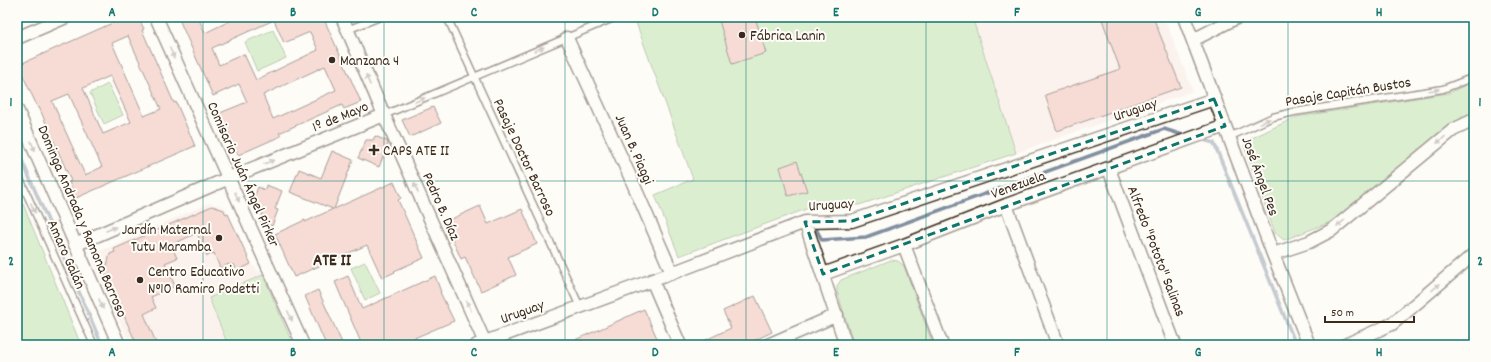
<svg xmlns="http://www.w3.org/2000/svg" width="1491" height="362" font-family="Dekko,sans-serif">
<style>
.built{fill:#f9e7e1}
.green{fill:#b1e1a1;stroke:#768660}
.lines{fill:none;stroke-linecap:round;stroke-linejoin:round}
.stream{stroke:#818fa0;stroke-width:3.5}
.building{fill:#f0b5ae;stroke:#3b2a1e;fill-rule:evenodd}
.service-casing{stroke:#3b2a1e;stroke-width:9}
.minor-casing{stroke:#3b2a1e;stroke-width:15}
.service{stroke:#fdfcf7;stroke-width:6}
.minor{stroke:#fdfcf7;stroke-width:12}
.oneway{fill:#9c938a}
.marked{fill:none;stroke:#0f766e;stroke-width:3;stroke-dasharray:8 5;stroke-linejoin:round}
.grid{fill:none;stroke:#0f766e;stroke-width:1;stroke-opacity:0.55}
.poi-dot{fill:#3b2a1e;stroke:#fdfcf7;stroke-width:1.5}
.labels{text-anchor:middle;stroke-width:4;stroke-linejoin:round;paint-order:stroke}
.poi-label{font-size:15px;fill:#3b2a1e;stroke:#fdfcf7;text-anchor:start}
.street-label{font-size:15px;fill:#3b2a1e;stroke:#fdfcf7}
.quarter-label{font-size:17px;font-weight:bold;fill:#3b2a1e;stroke:#fdfcf7}
.neatline{fill:none;stroke:#0f766e;stroke-width:1.5}
.grid-label{font-size:13px;text-anchor:middle;font-weight:bold;fill:#0f766e}
</style>
<rect width="100%" height="100%" fill="#fdfcf7"/>
<filter id="ink" filterUnits="userSpaceOnUse"><feTurbulence type="fractalNoise" baseFrequency=".025" numOctaves="2"/><feDisplacementMap in="SourceGraphic" scale="8" xChannelSelector="R" yChannelSelector="G"/><feConvolveMatrix kernelMatrix="1 2 1 2 8 2 1 2 1" color-interpolation-filters="sRGB"/></filter>
<g filter="url(#ink)">
<!-- built -->
<path class="built" d="M972,17H1164L1193,91L1016,153Z
M209,203L225,207L251,264L263,275L209,298L228,345H130L93,261L96,253Z"/>
<!-- green -->
<path class="green" d="M634,17H972L1016,153L859,205L814,204L809,208L679,256L655,195L693,179Z
M273,30L286,58L257,71L245,42Z
M1474,81V111L1463,116L1338,219L1284,240L1275,233L1244,146L1246,141L1296,117L1449,93Z
M108,84L123,115L104,124L90,93Z
M23,204L81,345H17V207Z
M891,260L898,261L904,266L933,345H854L837,291V286L841,280Z
M365,262L380,293L365,300L351,268Z
M263,275L293,345H228L209,298Z"/>
<g class="lines">
<!-- stream -->
<path class="stream" d="M1200,139L1214,143L1296,345
M17,149L102,345
M815,227L822,240L866,237L1164,129L1186,136"/>
</g>
<!-- building -->
<path class="building" d="M126,17H138L144,29L142,30L174,103L176,102L195,146L76,198L69,182L71,181L39,107L38,108L18,65ZM128,36L161,109L144,116L112,43ZM110,76L131,122L103,134L83,88ZM69,94L102,167L85,175L52,101Z
M178,17H198L205,33L238,17H323L361,102L344,109L342,105L279,133L281,136L238,155L220,113L247,102L239,84L213,96ZM274,20L284,43L310,32L318,50L256,80L244,54L219,65L212,48ZM325,66L336,90L273,119L263,95Z
M718,17H755L766,53L732,64Z
M1101,17H1153L1181,87L1057,131L1045,95L1120,69Z
M433,107L441,123L410,137L402,120Z
M375,136L387,141L388,144L379,167L358,158L366,140H373Z
M332,151L353,160L334,209L394,182L401,198L398,200L424,258L394,271L395,272L382,278L367,245L294,277L275,234L305,220V222L333,209L290,192L299,169L321,178Z
M797,161L807,191L788,196L780,167Z
M266,185L282,191L275,209L278,210L272,226L260,221L263,213L256,211L258,205L252,203L258,187L265,190Z
M212,206L224,210L226,215L228,214L251,264L237,271L234,264L230,266L229,264L220,268L214,253L207,256L197,233L171,245L177,258L165,263L175,286L151,297L156,308L144,314L157,345H137L105,273L110,254L115,252L114,249Z
M480,206L488,224L522,209L537,244L508,257L516,275L481,291L465,257L461,259L445,222Z
M348,276L362,309L435,276L441,292H440L454,321L398,345H362L335,282Z
M318,290L343,345H326L305,296Z
M755,296L772,332L745,345H695L731,328L723,311Z
M644,309L660,345H563L598,330Z"/>
<g class="lines">
<!-- service casing -->
<g class="service-casing">
<path id="service" d="M447,17L580,307
M347,30L380,17
M384,115L616,17
M1229,137L1273,117L1294,112L1443,89L1474,77
M17,172L94,345"/>
</g>
<!-- minor casing -->
<g class="minor-casing">
<path id="minor" d="M156,17L303,345
M342,17L384,115L486,345
M1184,17L1273,254L1309,345
M1472,17L1474,21
M17,38L66,17
M567,38L632,181L672,273
M1193,40L1238,17
M17,110L119,345
M1109,169L1175,345
M1006,205L1058,345
M805,222L846,345
M75,245L229,178L384,115
M904,245L942,345
M1273,254L1309,242L1332,230L1453,130L1474,120
M823,274L904,245L1006,205L1225,126
M652,280L680,345
M477,345L672,273L805,222L852,221L1214,99
M768,345L837,315
M1345,345L1392,324L1474,254"/>
</g>
<!-- service -->
<use href="#service" class="service"/>
<!-- minor -->
<use href="#minor" class="minor"/>
</g>
<!-- one-way arrows -->
<defs><path id="oneway-solid" d="M-6-.8H1V-3.2L6.5 0L1 3.2V.8H-6Z"/></defs>
<g class="oneway">
<use href="#oneway-solid" transform="translate(539 49) rotate(-23)"/>
<use href="#oneway-solid" transform="translate(172 53) rotate(66)"/>
<use href="#oneway-solid" transform="translate(368 80) rotate(-113)"/>
<use href="#oneway-solid" transform="translate(1434 90) rotate(-9)"/>
<use href="#oneway-solid" transform="translate(420 100) rotate(-23)"/>
<use href="#oneway-solid" transform="translate(1265 121) rotate(-24)"/>
<use href="#oneway-solid" transform="translate(1441 140) rotate(141)"/>
<use href="#oneway-solid" transform="translate(33 146) rotate(67)"/>
<use href="#oneway-solid" transform="translate(269 162) rotate(-22)"/>
<use href="#oneway-solid" transform="translate(416 188) rotate(-114)"/>
<use href="#oneway-solid" transform="translate(237 197) rotate(66)"/>
<use href="#oneway-solid" transform="translate(33 208) rotate(66)"/>
<use href="#oneway-solid" transform="translate(1341 223) rotate(141)"/>
<use href="#oneway-solid" transform="translate(111 229) rotate(-23)"/>
<use href="#oneway-solid" transform="translate(1436 287) rotate(-40)"/>
<use href="#oneway-solid" transform="translate(101 304) rotate(67)"/>
<use href="#oneway-solid" transform="translate(469 306) rotate(-114)"/>
<use href="#oneway-solid" transform="translate(290 316) rotate(66)"/>
</g>
</g>
<!-- marked area -->
<path d="M0 0H1491V362H0ZM1214,99L1225,126L823,274L805,222L852,221Z" fill="#fdfcf7" fill-opacity=".55" fill-rule="evenodd"/>
<path class="marked" d="M1214,99L1225,126L823,274L805,222L852,221Z"/>
<!-- grid -->
<path class="grid" d="M203,17V345M384,17V345M565,17V345M746,17V345M926,17V345M1107,17V345M1288,17V345M17,181H1474"/>
<!-- markers -->
<g class="poi-dot">
<circle cx="742" cy="35" r="4"/>
<circle cx="332" cy="60" r="4"/>
<path d="M372 144h4v4h4v4h-4v4h-4v-4h-4v-4h4z"/>
<circle cx="219" cy="238" r="4"/>
<circle cx="140" cy="280" r="4"/>
</g>
<g class="labels">
<!-- poi labels -->
<g class="poi-label">
<text x="750" y="40">Fábrica Lanin</text>
<text x="340" y="65">Manzana 4</text>
<text x="383" y="155">CAPS ATE II</text>
<text x="211" y="234" text-anchor="end">Jardín Maternal<tspan x="211" dy="17">Tutu Maramba</tspan></text>
<text x="148" y="276">Centro Educativo<tspan x="148" dy="17">N°10 Ramiro Podetti</tspan></text>
</g>
<!-- street labels -->
<g class="street-label">
<text transform="translate(1348 91) rotate(-9)" y="5">Pasaje Capitán Bustos</text>
<text transform="translate(1135 109) rotate(-19)" y="5">Uruguay</text>
<text transform="translate(340 116) rotate(-22)" y="5">1º de Mayo</text>
<text transform="translate(635 149) rotate(66)" y="5">Juan B. Piaggi</text>
<text transform="translate(525 157) rotate(65)" y="5">Pasaje Doctor Barroso</text>
<text transform="translate(244 174) rotate(66)" y="5">Comisario Juán Ángel Pirker</text>
<text transform="translate(1261 176) rotate(70)" y="5">José Ángel Pes</text>
<text transform="translate(1018 184) rotate(-20)" y="5">Venezuela</text>
<text transform="translate(831 204) rotate(-4)" y="5">Uruguay</text>
<text transform="translate(442 206) rotate(66)" y="5">Pedro B. Díaz</text>
<text transform="translate(83 221) rotate(67)" y="5">Dominga Andrada y Ramona Barroso</text>
<text transform="translate(1157 251) rotate(69)" y="5">Alfredo "Pototo" Salinas</text>
<text transform="translate(67 254) rotate(66)" y="5">Amaro Galán</text>
<text transform="translate(522 311) rotate(-20)" y="5">Uruguay</text>
</g>
<!-- quarter labels -->
<g class="quarter-label">
<text x="332" y="265">ATE II</text>
</g>
</g>
<!-- margin -->
<rect width="1491" height="362" fill="none" stroke="#fdfcf7" stroke-width="44"/>
<!-- scale -->
<path d="M1325 316v6h89v-6" fill="none" stroke="#3b2a1e" stroke-width="2"/>
<text x="1331" y="316" font-size="12" fill="#3b2a1e" stroke="#fdfcf7" stroke-width="3" paint-order="stroke">50 m</text>
<rect x="22" y="22" width="1447" height="318" class="neatline"/>
<g class="grid-label">
<text x="112" y="16">A</text>
<text x="293" y="16">B</text>
<text x="474" y="16">C</text>
<text x="655" y="16">D</text>
<text x="836" y="16">E</text>
<text x="1017" y="16">F</text>
<text x="1198" y="16">G</text>
<text x="1379" y="16">H</text>
<text x="11" y="106">1</text>
<text x="1480" y="106">1</text>
<text x="11" y="265">2</text>
<text x="1480" y="265">2</text>
<text x="112" y="356">A</text>
<text x="293" y="356">B</text>
<text x="474" y="356">C</text>
<text x="655" y="356">D</text>
<text x="836" y="356">E</text>
<text x="1017" y="356">F</text>
<text x="1198" y="356">G</text>
<text x="1379" y="356">H</text>
</g>
</svg>
